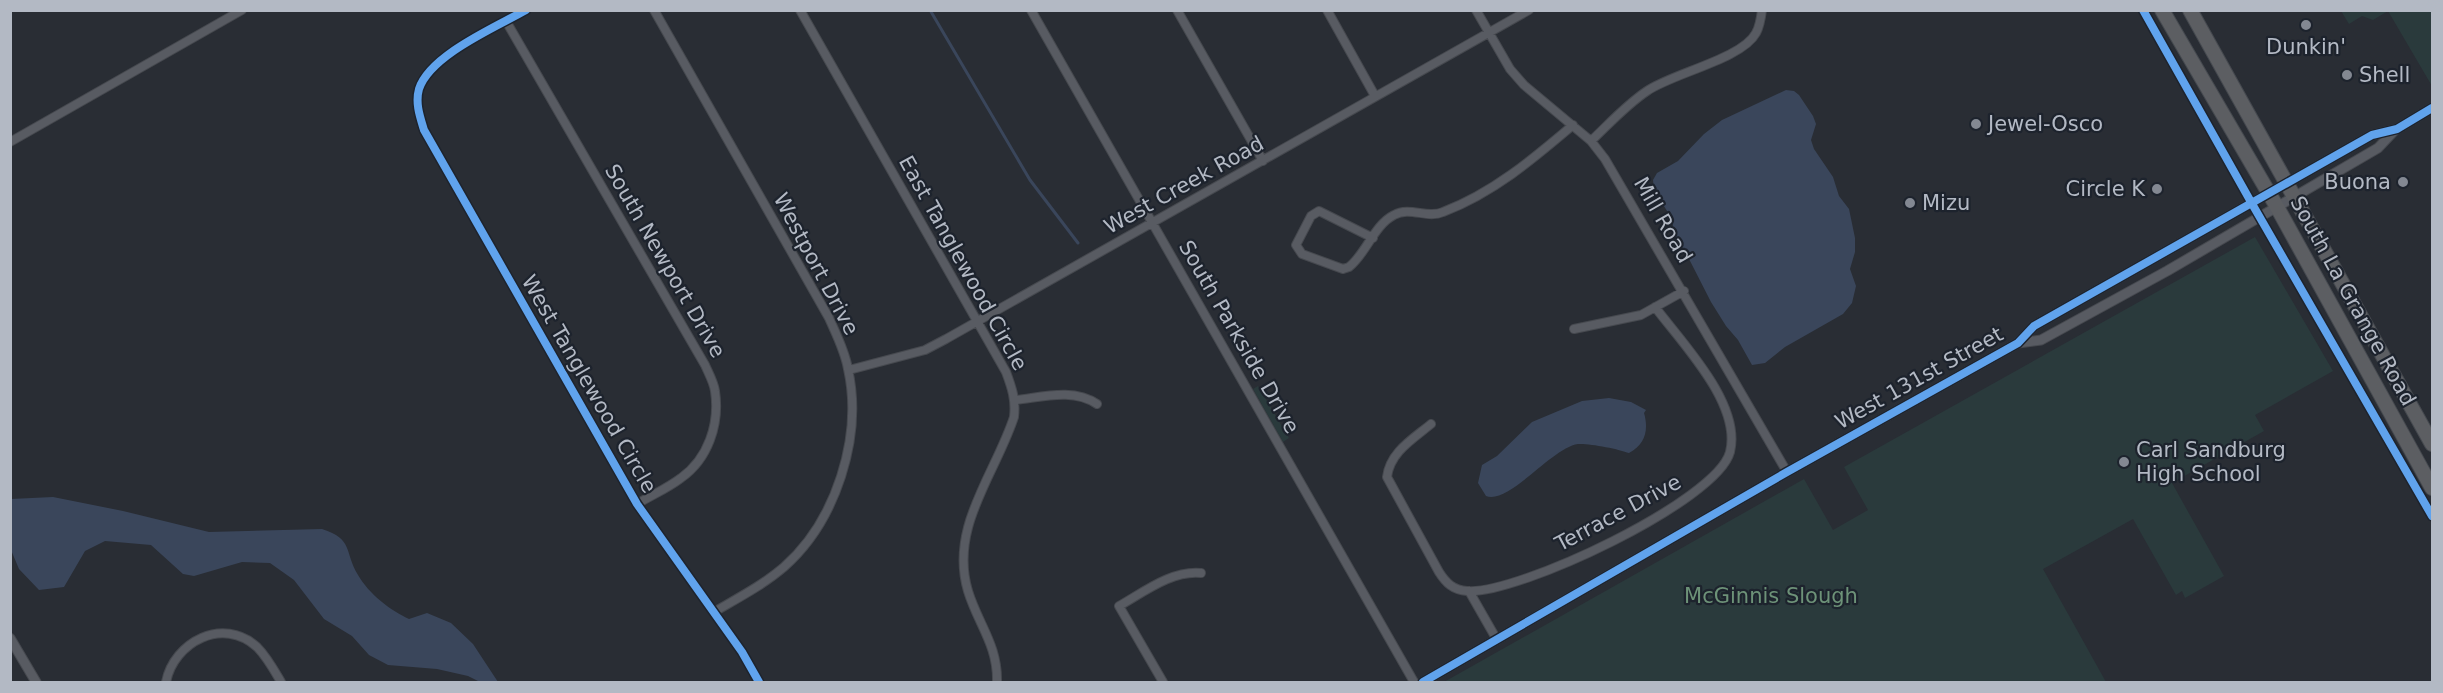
<svg xmlns="http://www.w3.org/2000/svg" width="2443" height="693" font-family="'DejaVu Sans',sans-serif">
<style>
.green{fill:#2a3a3c}
.water{fill:#3a465b}
.lines{fill:none;stroke-linecap:round;stroke-linejoin:round}
.stream{stroke:#3a465b;stroke-width:3}
.minor-casing{stroke:#46494f;stroke-width:10}
.tertiary-casing{stroke:#46494f;stroke-width:11}
.trunk-casing{stroke:#45494f;stroke-width:16}
.minor{stroke:#585b62;stroke-width:8}
.tertiary{stroke:#585b62;stroke-width:9}
.trunk{stroke:#5c5e62;stroke-width:14}
.cycleway-casing{stroke:#1d232d;stroke-width:11}
.cycleway{stroke:#60a3ed;stroke-width:8}
.poi-dot{fill:#838892;stroke:#1d232d;stroke-width:2}
.labels{text-anchor:middle;stroke-width:4.5;stroke-linejoin:round;paint-order:stroke}
.poi-label{font-size:21px;fill:#b3b9c4;stroke:#1d232d;text-anchor:start}
.street-label{font-size:21px;fill:#b3b9c4;stroke:#1d232d}
.park-label{font-size:21px;fill:#6d9278;stroke:#1d232d}
</style>
<rect width="100%" height="100%" fill="#292d34"/>
<!-- green -->
<path class="green" d="M2341,11H2432V86L2388,11L2373,20L2362,16L2349,24Z
M2255,237L2333,371L2255,415L2264,431L2172,483L2224,576L2185,598L2182,591L2176,595L2133,519L2043,569L2106,682H1444L1804,479L1833,530L1868,510L1844,467Z
M1258,386L1289,438L1283,442L1253,389Z"/>
<!-- water -->
<path class="water" d="M1786,90L1794,91L1799,95L1813,116L1816,124L1811,140L1814,149L1833,177L1839,196L1849,209L1855,238V252L1850,269L1856,286L1852,303L1843,314L1785,347L1765,363L1752,365L1738,340L1726,326L1711,302L1688,257L1677,243L1674,234L1672,219L1654,190L1653,180L1657,173L1678,161L1704,134L1722,120Z
M1609,398L1631,402L1646,410L1644,413C1649,430 1645,445 1629,453C1619,449 1588,443 1578,444C1551,448 1509,505 1486,496L1478,483L1482,465L1497,456L1532,422L1582,401Z
M53,497L123,511L209,532L322,529C354,539 344,552 358,575C369,594 390,610 409,619L427,613L451,623L473,644L498,682H480L468,676L437,669L388,665L369,655L352,636L324,619L294,580L270,563L242,562L194,576L183,574L151,545L105,541L85,551L64,587L39,590L19,569L11,550V499Z"/>
<g class="lines">
<!-- stream -->
<path class="stream" d="M930,10L1030,180L1078,243"/>
<!-- minor casing -->
<g class="minor-casing">
<path id="minor" d="M526,10C496,27 430,55 419,89C415,103 420,117 424,130L637,504L742,652L759,682
M654,10L829,318C836,334 845,351 848,369C863,437 836,521 784,567C763,585 738,598 714,612
M800,10L1006,372C1012,388 1016,400 1014,417C995,475 949,527 968,591C978,624 998,645 997,682
M1031,10L1414,682
M1177,10L1263,161
M1327,10L1375,96
M1476,10L1510,69L1524,85L1591,141L1605,159L1787,472
M506,21L705,365C709,374 714,383 715,391C720,424 708,459 681,478C668,488 652,495 637,504
M1591,141C1609,124 1626,105 1647,91C1673,73 1742,59 1756,33C1760,26 1761,18 1762,10
M10,142L242,10
M1373,238L1319,211L1311,216L1296,245L1302,254L1343,269L1349,267C1366,254 1374,225 1394,215C1410,206 1427,219 1443,212C1493,193 1533,159 1573,125
M1574,329L1641,315L1684,291
M849,370L925,350L946,339L1529,10
M1016,400C1043,397 1073,388 1097,404
M1431,424C1413,439 1390,452 1387,477L1439,572C1446,583 1453,590 1467,591C1517,595 1717,501 1730,452C1742,404 1682,343 1655,307
M1469,591L1497,640
M166,682C174,642 223,616 257,647C267,657 274,670 281,682
M1163,682L1119,606C1144,592 1172,570 1201,573"/>
</g>
<!-- tertiary casing -->
<g class="tertiary-casing">
<path id="tertiary" d="M2018,343L2041,340L2167,271L2378,148L2395,130
M10,638L36,682
M1423,682L1787,472L2018,343L2034,326L2372,135L2397,129L2432,108"/>
</g>
<!-- trunk casing -->
<g class="trunk-casing">
<path id="trunk" d="M2162,10L2277,207L2432,488
M2190,10L2432,444"/>
</g>
<!-- minor -->
<use href="#minor" class="minor"/>
<!-- tertiary -->
<use href="#tertiary" class="tertiary"/>
<!-- trunk -->
<use href="#trunk" class="trunk"/>
<!-- cycleway casing -->
<g class="cycleway-casing">
<path id="cycleway" d="M526,10C496,27 430,55 419,89C415,103 420,117 424,130L637,504L742,652L759,682
M2143,10L2251,202L2432,516
M1423,682L1787,472L2018,343L2034,326L2372,135L2397,129L2432,108"/>
</g>
<!-- cycleway -->
<use href="#cycleway" class="cycleway"/>
</g>
<!-- markers -->
<g class="poi-dot">
<circle cx="2306" cy="25" r="6"/>
<circle cx="2347" cy="75" r="6"/>
<circle cx="1976" cy="124" r="6"/>
<circle cx="2403" cy="182" r="6"/>
<circle cx="2157" cy="189" r="6"/>
<circle cx="1910" cy="203" r="6"/>
<circle cx="2124" cy="462" r="6"/>
</g>
<g class="labels">
<!-- poi labels -->
<g class="poi-label">
<text x="2306" y="54" text-anchor="middle">Dunkin'</text>
<text x="2359" y="82">Shell</text>
<text x="1988" y="131">Jewel-Osco</text>
<text x="2391" y="189" text-anchor="end">Buona</text>
<text x="2145" y="196" text-anchor="end">Circle K</text>
<text x="1922" y="210">Mizu</text>
<text x="2136" y="457">Carl Sandburg<tspan x="2136" dy="24">High School</tspan></text>
</g>
<!-- street labels -->
<g class="street-label">
<text transform="translate(1184 185) rotate(-29)" y="7">West Creek Road</text>
<text transform="translate(1663 220) rotate(60)" y="7">Mill Road</text>
<text transform="translate(665 261) rotate(60)" y="7">South Newport Drive</text>
<text transform="translate(963 263) rotate(61)" y="7">East Tanglewood Circle</text>
<text transform="translate(816 264) rotate(62)" y="7">Westport Drive</text>
<text transform="translate(2353 301) rotate(61)" y="7">South La Grange Road</text>
<text transform="translate(1239 337) rotate(60)" y="7">South Parkside Drive</text>
<text transform="translate(1919 378) rotate(-29)" y="7">West 131st Street</text>
<text transform="translate(589 384) rotate(60)" y="7">West Tanglewood Circle</text>
<text transform="translate(1618 513) rotate(-28)" y="7">Terrace Drive</text>
</g>
<!-- park labels -->
<g class="park-label">
<text x="1771" y="603">McGinnis Slough</text>
</g>
</g>
<!-- border -->
<rect width="2443" height="693" fill="none" stroke="#b3b9c4" stroke-width="24"/>
</svg>
